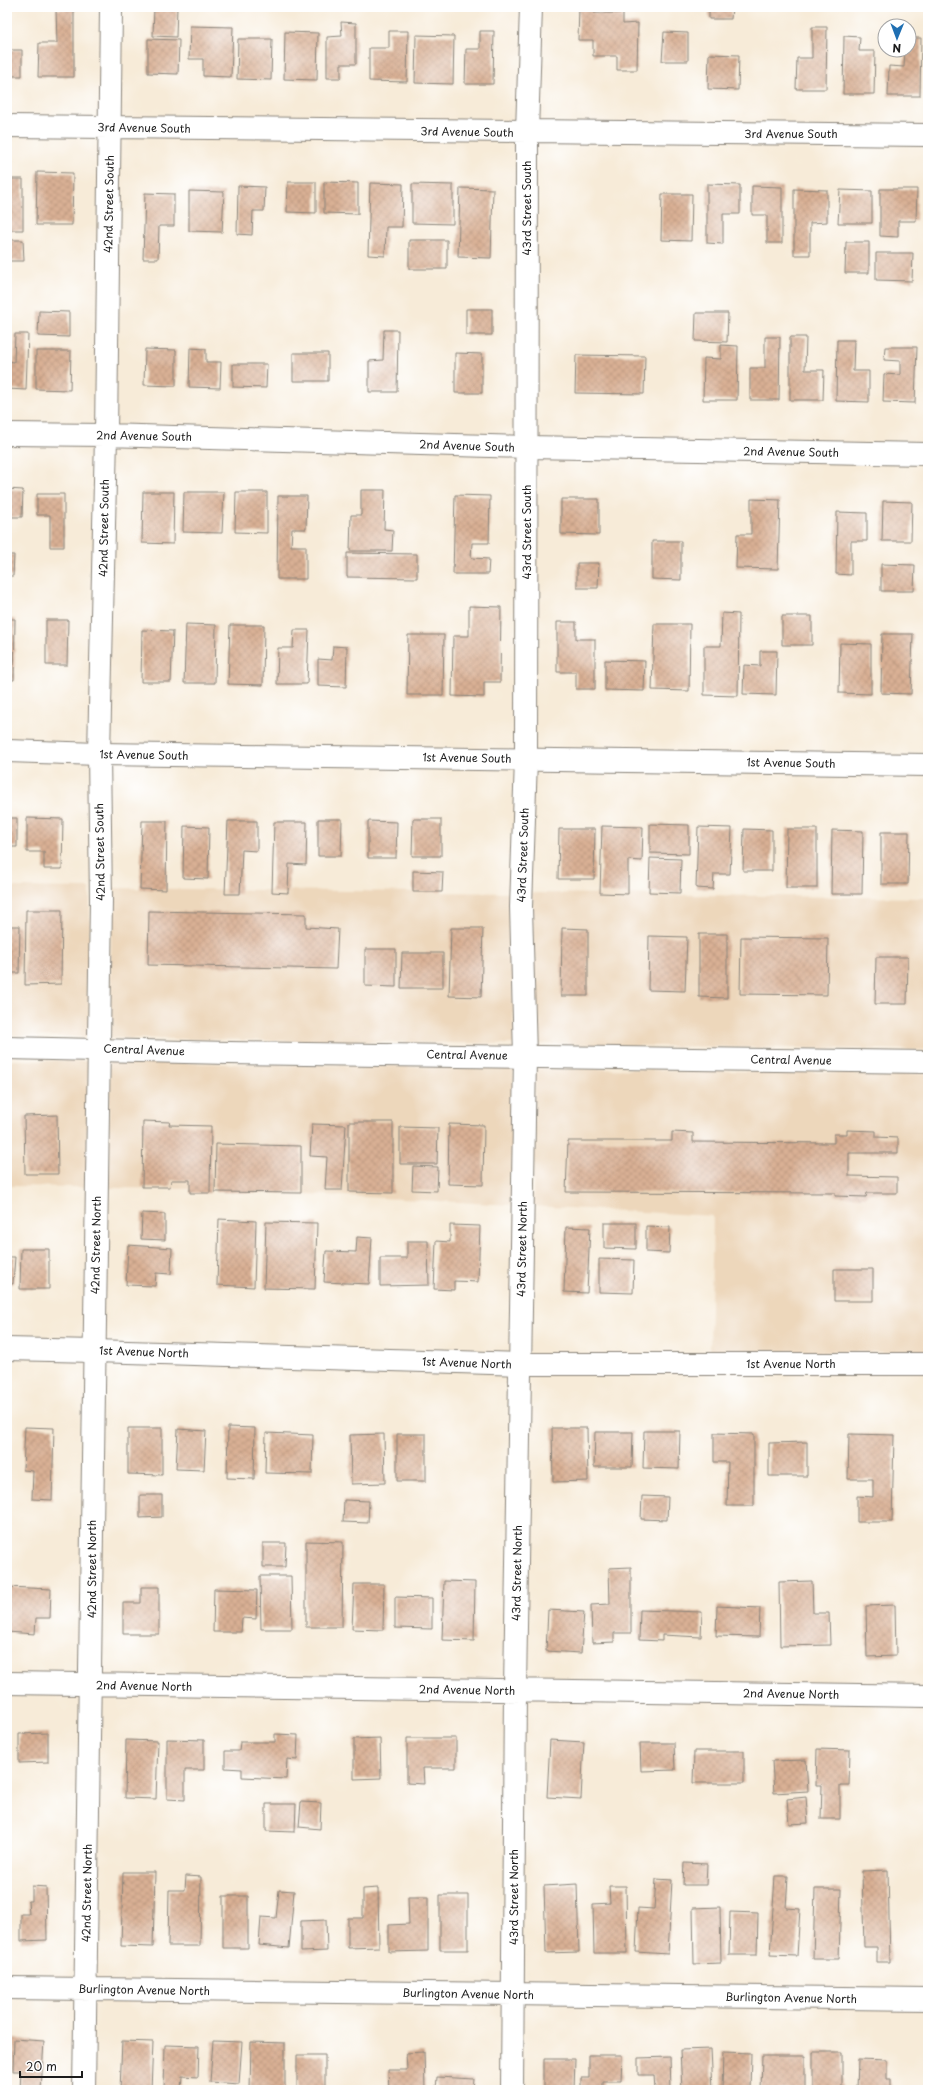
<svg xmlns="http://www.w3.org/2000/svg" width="935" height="2097" font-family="'Playpen Sans',sans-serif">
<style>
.built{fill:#edd7bb}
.building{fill:url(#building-cross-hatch)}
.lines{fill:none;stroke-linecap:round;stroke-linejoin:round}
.minor-casing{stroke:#8a847a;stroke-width:24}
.major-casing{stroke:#8a847a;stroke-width:24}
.minor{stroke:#fff;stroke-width:22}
.major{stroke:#fff;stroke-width:22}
.labels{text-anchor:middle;stroke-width:3;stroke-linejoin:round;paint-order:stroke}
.street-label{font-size:11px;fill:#1c1c1c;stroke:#fff}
</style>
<defs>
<pattern id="building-cross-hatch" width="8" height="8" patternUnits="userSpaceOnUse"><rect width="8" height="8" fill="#d9b094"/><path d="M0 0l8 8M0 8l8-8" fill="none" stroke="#ba977f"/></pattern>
</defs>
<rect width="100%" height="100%" fill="#fff"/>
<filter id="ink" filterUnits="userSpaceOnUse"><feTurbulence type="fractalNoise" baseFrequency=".025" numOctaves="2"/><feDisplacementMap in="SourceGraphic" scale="8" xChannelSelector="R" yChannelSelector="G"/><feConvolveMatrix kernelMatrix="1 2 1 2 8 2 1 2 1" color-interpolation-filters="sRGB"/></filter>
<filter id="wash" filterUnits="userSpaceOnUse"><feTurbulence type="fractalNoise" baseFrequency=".012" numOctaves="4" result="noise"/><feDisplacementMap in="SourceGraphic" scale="16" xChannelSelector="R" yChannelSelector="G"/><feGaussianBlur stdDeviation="0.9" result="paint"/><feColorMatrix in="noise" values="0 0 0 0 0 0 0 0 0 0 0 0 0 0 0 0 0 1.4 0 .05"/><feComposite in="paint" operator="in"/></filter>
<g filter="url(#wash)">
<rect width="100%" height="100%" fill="#f7ebd8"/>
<!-- built -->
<path class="built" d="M7,887L90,888L89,1037L7,1036Z
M112,888L511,893L514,1044L110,1038Z
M532,893L928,898V1050L536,1044Z
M7,1060L89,1061L86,1187L7,1186Z
M110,1062L514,1068L512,1205L217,1189L108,1188Z
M535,1068L928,1074L927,1352H710L713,1216L533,1206Z"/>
<g id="blocks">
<!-- building -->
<path class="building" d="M154,7H177L176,37L153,36Z
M579,7H594V13H623V24L638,23L637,70H617V56H593V40H578Z
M709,7H732L731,19H709Z
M56,9H74V77H38L39,43H57Z
M341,22L356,23V64H341V78H327V37L342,36Z
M190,26L233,27L231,77L203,76V59H189Z
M812,27H827L826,89H796L797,58H812Z
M389,31H408L407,82L369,81V48H389Z
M480,31H494L493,84H465L466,49H480Z
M285,32L318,33L317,80L284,79Z
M664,32L688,33V61H662Z
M416,35L454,36L453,84L415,83Z
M844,36L860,37L859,51H875L874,94H843Z
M909,38H921L920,96H888L889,66L904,67L905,50H909Z
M148,39L179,40L178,74L148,73Z
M238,39H272L271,80L237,79Z
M7,50H22V76H7Z
M709,54L739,55L738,90L708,89Z
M37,172L73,173L72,225H36Z
M7,179H23V230H7Z
M288,182H316V213L287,212Z
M324,182L358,183V214L324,213Z
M370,183L403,184L402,227H386L385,256L368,255Z
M412,184L453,185V224L412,223Z
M707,184L740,185V214H723V244L707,243Z
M238,186L265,187L264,211H253L252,235L237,234Z
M752,186L782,187V243H767V215H752Z
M460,188L493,189L491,258L458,257Z
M794,189L827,190V222L810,223V255H794Z
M880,189H917L916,221H898V237L880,236Z
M840,190L872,191V223H838Z
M189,191L224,192L222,232L189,231Z
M145,193L174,194V226H159L158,259H143Z
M662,194H692L691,241L661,240Z
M7,240H23L24,261H7Z
M409,240H447V269H409Z
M846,242H869V273H845Z
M876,253H913L912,281L876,280Z
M466,309H492V335H466Z
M39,311L69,312V337L38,336Z
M696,313H728L727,342L695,341Z
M384,330H398L397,392H369V361L383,360Z
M15,334H28L26,390L7,389V361L14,362Z
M765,337H780L779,400H750V368H765Z
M790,337H806L805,370H824L823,400H790Z
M837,340H854L853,371H869V402L836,401Z
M721,345L738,346L737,400H703L704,358L721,359Z
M885,347H917L915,403L883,402L884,374L900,375V361L884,360Z
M190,348L206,349V362H221L220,388L189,387Z
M145,349L176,350V386L144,385Z
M36,351H71L70,390L36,389Z
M293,353H328V381H293Z
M455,353L482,354V393H455Z
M576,355L645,356L644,394L575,393Z
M233,364H267L266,388L233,387Z
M7,489L23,490L22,517H7Z
M361,490H385L384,529L393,530L392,551H350L351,515H361Z
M143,492H174L173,544L142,543Z
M184,492H224L222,533L183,532Z
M236,492H267V533L235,532Z
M37,494H64V547H50V515H37Z
M455,495L490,496L489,543H472L471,558L489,559L488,574H453Z
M278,496H307L306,529H292L291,546H306V579H277Z
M561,499H599V535L561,534Z
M751,499L780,500L778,569L736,568L737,534H751Z
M883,501L912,502L911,541H882Z
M837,512L867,513V541H851V575L836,574Z
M652,541H681V580L652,579Z
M347,553L417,554V578L347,577Z
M7,555H14L13,576H7Z
M577,563H599L598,588H577Z
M881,564L915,565L914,591H881Z
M469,606L501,607L500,682H484V697L452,696L453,636H469Z
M722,613L739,614L738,696L704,695V646H721Z
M782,616H812V645H782Z
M7,619H15L14,680H7Z
M46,620H68L67,665H46Z
M557,622H576V639H595V689H576V672H557Z
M186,624L216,625L215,683H184Z
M654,624H690L689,691L652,690Z
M230,625H264L263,685L228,684Z
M142,630L173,631L171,682H141Z
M294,630H309L307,684H277L278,648H293Z
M882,634H913L911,694L881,693Z
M408,635H444L443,695H407Z
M840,643L871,644V694L839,693Z
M333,646L347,647L346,687L318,686V659L332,660Z
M760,651H777L776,695L743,694L744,665L760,666Z
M605,660L645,661L644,691L605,690Z
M7,818H17V847H7Z
M27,818L63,819L62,869H44V852H27Z
M318,819H342L341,856H318Z
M413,819H441V856H412Z
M142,821H167L166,890L140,889Z
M228,821H257V851L242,850L240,894H225Z
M368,821L397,822L396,858H368Z
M274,822H307L306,865L289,864L288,893L272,892Z
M650,824L689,825V854L650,853Z
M184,826L209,827L208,879L183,878Z
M602,826L643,827L642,861L628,860V894L600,893Z
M698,827L732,828L730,874H714L713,889L696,888Z
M559,829H595L594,879H558Z
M744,829L772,830V871H743Z
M787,829H817V888H786Z
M832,830L863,831L862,894H831Z
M881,832H909L908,884H881Z
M650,858L681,859L680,893L649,892Z
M413,871L443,872L442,892H413Z
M26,910H62L61,984L25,985Z
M149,911L306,914V927L338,929L336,969L148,965Z
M7,926H20L19,973H7Z
M451,928H483L481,997L449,996Z
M562,928L588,929V996H561Z
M699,934H727V998L699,997Z
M649,936L687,937L685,991L648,990Z
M741,937L828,938L827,995L740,994Z
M365,949H396V987L365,986Z
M402,953H443V988H401Z
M876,957H908L907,1004H875Z
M57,1115L58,1174H25L24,1116Z
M143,1121L170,1122L169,1125L211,1126L210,1193H190V1180H171L170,1187H142Z
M349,1122H393V1193L349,1192Z
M312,1124L346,1125L342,1190H325L327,1157L310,1156Z
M449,1124L484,1125L483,1185L448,1184Z
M400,1127L438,1128L437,1164H400Z
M847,1130L876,1131V1137L898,1138V1153H849V1176L897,1177V1193H867L866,1197L835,1196V1193L566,1192L568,1141H672V1132L693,1133V1142L834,1143V1134H847Z
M216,1144L301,1146V1193L215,1192Z
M413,1166L438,1167L437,1191L412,1190Z
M142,1213L165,1214V1240L141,1239Z
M219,1219L256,1221L254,1287L217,1285Z
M266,1222L317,1223L315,1289L264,1288Z
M604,1223H636V1249L604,1248Z
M450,1225L480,1226L478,1282L454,1281V1290L434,1289L436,1241L450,1242Z
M646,1226L670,1227L669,1253L646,1252Z
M566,1227L590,1228L587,1293L564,1292Z
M357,1237L372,1238L369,1284L324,1282L326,1251L356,1252Z
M407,1241H428L429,1285L380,1286V1258H407Z
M128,1245L172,1248L171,1274L156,1273L155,1286L126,1285Z
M21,1249H49V1289H20Z
M7,1257H15L13,1284L7,1283Z
M599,1259L634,1260L633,1293L599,1292Z
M834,1269H873V1301H834Z
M25,1427L54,1428L52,1500L32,1499L33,1471L23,1470Z
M228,1427L255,1428L254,1479L227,1478Z
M128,1428H162V1475L128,1474Z
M552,1428H587L588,1481L553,1482Z
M178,1429L206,1431L204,1470L176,1469Z
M644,1431H680L679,1469L643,1468Z
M595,1432H633L632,1467H594Z
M266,1433L313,1435L312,1474L265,1473Z
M714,1433L754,1434V1506H727L728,1462H714Z
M384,1434L385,1483L351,1484L350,1435Z
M397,1434H426V1481H397Z
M849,1434L894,1435L892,1522H857V1496L873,1497V1479H848Z
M807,1442V1476H769V1443Z
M140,1495H162V1517L140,1518Z
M642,1496L668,1497L667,1520L641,1519Z
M344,1500L369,1501L368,1523L343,1522Z
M306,1541L343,1542L342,1627H306Z
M263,1543H286L285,1567H263Z
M631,1567V1633H614V1642L592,1643L591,1605L610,1604L609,1568Z
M260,1576H291L292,1629H261Z
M444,1581L475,1582L474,1641L442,1640Z
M812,1581L813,1613H829L830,1645L780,1646L779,1582Z
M354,1584H384L383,1630L352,1629Z
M7,1587L51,1589L50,1618H36L35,1634L7,1632Z
M141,1587H159V1634H123V1603H141Z
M214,1589L257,1590L256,1619L242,1618L241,1632H213Z
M395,1597L432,1598V1629L395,1628Z
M895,1605L896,1656L867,1657L866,1606Z
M717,1606L760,1608L759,1637L716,1636Z
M548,1610L584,1612L581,1653L546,1651Z
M640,1610L702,1612L701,1637L662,1635V1641L639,1640Z
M48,1733V1762L19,1763V1734Z
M275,1734L298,1735L297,1760L287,1759L286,1779L242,1777V1769L225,1768V1751H239L240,1742H275Z
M380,1738L381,1778L354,1779V1739Z
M407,1738H456V1768H423L424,1784L407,1783Z
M167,1739L204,1740V1770H185V1800L167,1799Z
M126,1740L158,1741L156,1799L125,1798Z
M550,1740L584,1742L581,1799L547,1797Z
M640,1743H674L675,1770L641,1771Z
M817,1749L850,1750L849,1785H840V1819H821L822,1785H816Z
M694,1751H744V1783H693Z
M806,1760L808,1791L774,1793L772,1761Z
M806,1797L808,1823L789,1824L787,1799Z
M301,1802L321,1803L320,1829L299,1827Z
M266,1804H296L295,1832L266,1831Z
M684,1863L707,1864L706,1885H683Z
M888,1870L890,1962H877V1947H864L862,1871Z
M123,1872H155L153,1947L121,1946Z
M186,1876L201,1877L200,1946H168L169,1890H185Z
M775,1876H788L786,1908L800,1909L797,1956L770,1955Z
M656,1879L672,1880L668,1954L636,1952L638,1908L654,1909Z
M577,1884L579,1952L546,1953L544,1886Z
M32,1886L46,1887L47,1940L21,1941V1914H29L28,1901H32Z
M609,1886H626L627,1953H594L593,1904L610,1903Z
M378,1888L379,1947L348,1948V1918H363V1889Z
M815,1889H841L839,1959H813Z
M279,1890L294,1891L289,1948L259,1945L261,1917L276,1918Z
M440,1895H468V1950H440Z
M223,1896H248V1948H223Z
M408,1897H428V1951L389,1952V1925L409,1924Z
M720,1907L721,1963L694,1964L693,1908Z
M730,1912L758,1913L757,1955H729Z
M326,1920L327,1951L301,1952V1921Z
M14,2039L44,2041L41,2090H20L21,2071H13Z
M122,2041L153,2042L151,2090H120Z
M213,2041L242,2042L239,2084L210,2082Z
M251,2042L285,2043V2090H250Z
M165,2045L199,2046L198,2077L182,2076L181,2090H164Z
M711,2049L713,2090H682L680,2050Z
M424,2052L425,2090H389L388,2070H407L406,2053Z
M723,2052L751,2053L750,2090H722Z
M813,2052H842V2090H813Z
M297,2055H325V2090H297Z
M589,2055H622L621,2081H603V2090H581V2078H589Z
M762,2056H805V2090H761Z
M670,2057L671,2090H655L654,2075H638V2058Z
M544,2059H575L574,2090H544Z
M858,2059L887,2060V2079H891V2090H857Z
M437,2077L474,2079L473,2090H436Z"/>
</g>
</g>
<g filter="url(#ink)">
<use href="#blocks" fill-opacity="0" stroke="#8a847a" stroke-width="1"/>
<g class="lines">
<!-- minor casing -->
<g class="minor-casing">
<path id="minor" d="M7,126L928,135
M7,434L106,435L527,447L928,454
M7,1683L928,1696
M7,1988L928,1999
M84,2090L101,900L99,754L106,435L111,7
M512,2090L515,1690L525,1056L521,907L526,759L527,132L531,7"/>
</g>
<!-- major casing -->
<g class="major-casing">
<path id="major" d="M7,751L99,754L928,765
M7,1048L229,1053L928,1062
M7,1349L94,1351L520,1364H928"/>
</g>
<!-- minor -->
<use href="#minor" class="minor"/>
<!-- major -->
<use href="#major" class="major"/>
</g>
</g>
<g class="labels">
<!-- street labels -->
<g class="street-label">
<text transform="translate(144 128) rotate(1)" y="4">3rd Avenue South</text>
<text transform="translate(467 132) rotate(1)" y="4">3rd Avenue South</text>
<text x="791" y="138">3rd Avenue South</text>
<text transform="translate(109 204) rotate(-89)" y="4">42nd Street South</text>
<text transform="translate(527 208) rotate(-90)" y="4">43rd Street South</text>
<text transform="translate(144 436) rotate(1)" y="4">2nd Avenue South</text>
<text transform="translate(467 446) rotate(2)" y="4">2nd Avenue South</text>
<text transform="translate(791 452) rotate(1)" y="4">2nd Avenue South</text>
<text transform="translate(104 528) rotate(-89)" y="4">42nd Street South</text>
<text transform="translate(527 532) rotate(-90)" y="4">43rd Street South</text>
<text transform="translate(144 755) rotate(1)" y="4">1st Avenue South</text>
<text transform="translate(467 758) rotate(1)" y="4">1st Avenue South</text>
<text transform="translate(791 763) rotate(1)" y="4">1st Avenue South</text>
<text transform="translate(100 852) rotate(-91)" y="4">42nd Street South</text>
<text transform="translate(523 855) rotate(-88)" y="4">43rd Street South</text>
<text transform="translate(144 1050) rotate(2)" y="4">Central Avenue</text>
<text transform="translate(467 1055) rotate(1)" y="4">Central Avenue</text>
<text transform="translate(791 1060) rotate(1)" y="4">Central Avenue</text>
<text transform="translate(96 1245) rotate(-89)" y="4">42nd Street North</text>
<text transform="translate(522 1249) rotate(-89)" y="4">43rd Street North</text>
<text transform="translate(144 1352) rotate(2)" y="4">1st Avenue North</text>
<text transform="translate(467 1363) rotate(2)" y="4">1st Avenue North</text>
<text x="791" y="1368">1st Avenue North</text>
<text transform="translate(92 1569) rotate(-90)" y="4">42nd Street North</text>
<text transform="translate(517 1573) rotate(-89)" y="4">43rd Street North</text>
<text transform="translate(144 1686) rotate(1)" y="4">2nd Avenue North</text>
<text transform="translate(467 1690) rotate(1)" y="4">2nd Avenue North</text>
<text transform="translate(791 1694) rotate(1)" y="4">2nd Avenue North</text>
<text transform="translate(87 1893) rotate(-89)" y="4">42nd Street North</text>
<text transform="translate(514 1897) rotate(-90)" y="4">43rd Street North</text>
<text transform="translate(144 1990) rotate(1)" y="4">Burlington Avenue North</text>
<text transform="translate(468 1994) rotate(1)" y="4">Burlington Avenue North</text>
<text transform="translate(791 1998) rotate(1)" y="4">Burlington Avenue North</text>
</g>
</g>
<!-- margin -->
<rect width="935" height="2097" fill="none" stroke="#fff" stroke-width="24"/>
<!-- north arrow -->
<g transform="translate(897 38) rotate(181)"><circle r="19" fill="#ffffff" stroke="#a4a4a4"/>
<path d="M0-3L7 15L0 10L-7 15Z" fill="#1f6fb2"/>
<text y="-6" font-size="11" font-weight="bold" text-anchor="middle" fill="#1c1c1c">N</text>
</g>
<!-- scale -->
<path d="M20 2071v6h62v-6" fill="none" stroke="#1c1c1c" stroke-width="2"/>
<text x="26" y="2071" font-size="12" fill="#1c1c1c" stroke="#ffffff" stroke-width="3" paint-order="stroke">20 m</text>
</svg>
